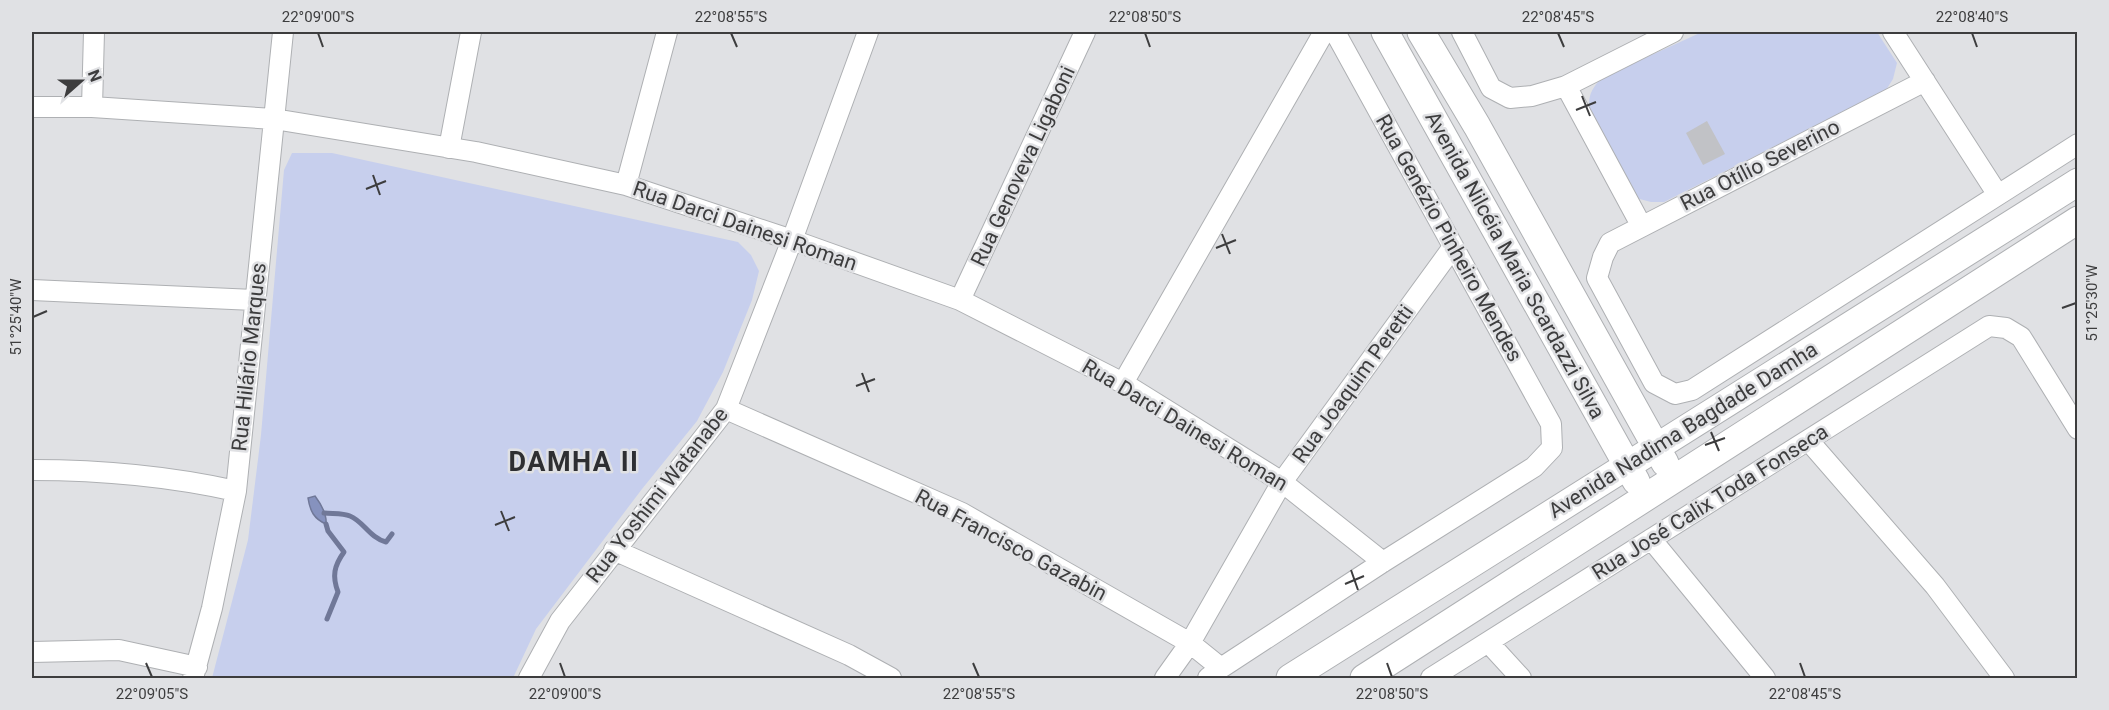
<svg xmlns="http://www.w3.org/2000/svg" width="2109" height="710" font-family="Roboto,sans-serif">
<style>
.green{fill:#c7cfed}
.water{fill:#8692be;stroke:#707898;stroke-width:1.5}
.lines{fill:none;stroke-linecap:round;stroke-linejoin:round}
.stream{stroke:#707898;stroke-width:5}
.building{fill:#c1c2c6}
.street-casing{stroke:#aeb0b3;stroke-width:22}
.secondary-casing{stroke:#aeb0b3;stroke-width:29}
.street{stroke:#fff;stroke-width:20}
.secondary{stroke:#fff;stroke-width:27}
.ticks{fill:none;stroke:#3d3d3e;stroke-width:2}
.labels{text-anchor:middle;stroke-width:5;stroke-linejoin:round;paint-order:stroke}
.street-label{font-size:21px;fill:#3d3d3e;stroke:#e0e1e4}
.district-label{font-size:27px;font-weight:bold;letter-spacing:1.5px;fill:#2e2f32;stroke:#e0e1e4}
.neatline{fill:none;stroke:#3d3d3e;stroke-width:2}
.ticks-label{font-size:15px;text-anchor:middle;fill:#3d3d3e}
</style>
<rect width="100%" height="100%" fill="#e0e1e4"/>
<!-- green -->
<path class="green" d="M1702,32H1877L1897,63L1893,79L1886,90L1664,202H1651L1636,198L1590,111C1587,96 1592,89 1601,78Z
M292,153H332L738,242L751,255L759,271L752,300L723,372L697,421L642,489L536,629L513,678H212L248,540L261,435L284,170Z"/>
<!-- water -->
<path class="water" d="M315,496C321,504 327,514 326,524C314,519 310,511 308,498Z"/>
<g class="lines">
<!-- stream -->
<path class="stream" d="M324,513C332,514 343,513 350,516C363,521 370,538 386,542L392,534
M326,524L328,531L344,552C334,566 332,576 338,592L327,619"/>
</g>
<!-- building -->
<path class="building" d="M1707,121L1725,154L1703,165L1686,133Z"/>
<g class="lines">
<!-- street casing -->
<g class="street-casing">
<path id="street" d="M1462,32L1491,88L1510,98L1532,96L1566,86L1673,32
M1893,32L1998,195
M1925,81L1610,243L1603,257L1597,278L1654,383L1675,394L1692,390L2078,144
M1566,86L1641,225
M32,107H92L274,119L476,152L626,185L792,240L960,300L1123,383L1282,482L1383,562
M92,107L94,32
M449,148L471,32
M626,185L667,32
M32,290L254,300
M960,300L1085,32
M1123,383L1324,32
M726,409L962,513L1190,643L1221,668
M1808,440L1935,586L2004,678
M32,470C100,470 169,476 236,491
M1651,539L1765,678
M614,550L849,655L891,678
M1488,642L1521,678
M32,652L119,650L197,667
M193,678L212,608L236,491L283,32
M529,678L560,621L726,409L792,240L868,32
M1165,678L1190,643L1282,482L1453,247
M1208,678L1221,668L1383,562L1534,467L1552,448L1551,424L1335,32
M1431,678L1989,326L2006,328L2021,337L2078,429"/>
</g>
<!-- secondary casing -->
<g class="secondary-casing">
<path id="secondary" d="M1385,32L1636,481
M1421,32L1477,126L1665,463
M1290,678L2078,182
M1364,678L2078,220"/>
</g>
<!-- street -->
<use href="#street" class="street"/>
<!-- secondary -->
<use href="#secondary" class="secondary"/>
</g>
<!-- ticks -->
<path class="ticks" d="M318,33L323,47M731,33L737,47M1145,33L1150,47M1558,33L1564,47M1972,33L1977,47M1582,96L1590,116M1576,110L1596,102M373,175L380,195M366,189L386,181M1222,234L1230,254M1216,248L1236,240M2062,308L2076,303M33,317L47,311M862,373L869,392M856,386L875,379M1711,432L1719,451M1705,445L1725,438M501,511L509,531M495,525L515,517M1351,570L1358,590M1345,584L1364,576M146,663L152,677M560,663L565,677M973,663L979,677M1387,663L1392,677M1800,663L1805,677"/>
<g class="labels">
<!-- street labels -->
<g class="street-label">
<text transform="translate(1760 165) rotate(-27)" y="7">Rua Otílio Severino</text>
<text transform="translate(1023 166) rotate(-65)" y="7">Rua Genoveva Ligaboni</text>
<text transform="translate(745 226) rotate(19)" y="7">Rua Darci Dainesi Roman</text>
<text transform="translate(1449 238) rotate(61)" y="7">Rua Genézio Pinheiro Mendes</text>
<text transform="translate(1515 265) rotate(61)" y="7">Avenida Nilcéia Maria Scardazzi Silva</text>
<text transform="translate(249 357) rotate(-84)" y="7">Rua Hilário Marques</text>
<text transform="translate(1353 384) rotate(-54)" y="7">Rua Joaquim Peretti</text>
<text transform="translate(1185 425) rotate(31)" y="7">Rua Darci Dainesi Roman</text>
<text transform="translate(1683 430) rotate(-32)" y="7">Avenida Nadima Bagdade Damha</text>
<text transform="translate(657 495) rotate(-52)" y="7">Rua Yoshimi Watanabe</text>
<text transform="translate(1710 502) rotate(-32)" y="7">Rua José Calix Toda Fonseca</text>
<text transform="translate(1011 545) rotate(28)" y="7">Rua Francisco Gazabin</text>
</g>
<!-- district labels -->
<g class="district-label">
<text x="574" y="471">DAMHA II</text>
</g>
</g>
<!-- border -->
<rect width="2109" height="710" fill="none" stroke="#e0e1e4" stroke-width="66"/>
<!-- north arrow -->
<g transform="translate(81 81) rotate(69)" stroke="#e0e1e4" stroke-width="4.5" paint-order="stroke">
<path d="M0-4.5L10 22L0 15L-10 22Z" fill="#3d3d3e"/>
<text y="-9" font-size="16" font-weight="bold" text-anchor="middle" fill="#3d3d3e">N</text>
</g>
<rect x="33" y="33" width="2043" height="644" class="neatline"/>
<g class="ticks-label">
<text x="318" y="22">22°09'00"S</text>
<text x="731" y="22">22°08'55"S</text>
<text x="1145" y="22">22°08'50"S</text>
<text x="1558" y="22">22°08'45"S</text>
<text x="1972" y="22">22°08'40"S</text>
<text transform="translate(2092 303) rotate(-90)" y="5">51°25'30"W</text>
<text transform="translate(16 317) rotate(-90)" y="5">51°25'40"W</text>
<text x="152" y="699">22°09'05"S</text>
<text x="565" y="699">22°09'00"S</text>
<text x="979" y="699">22°08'55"S</text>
<text x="1392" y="699">22°08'50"S</text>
<text x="1805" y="699">22°08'45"S</text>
</g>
</svg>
